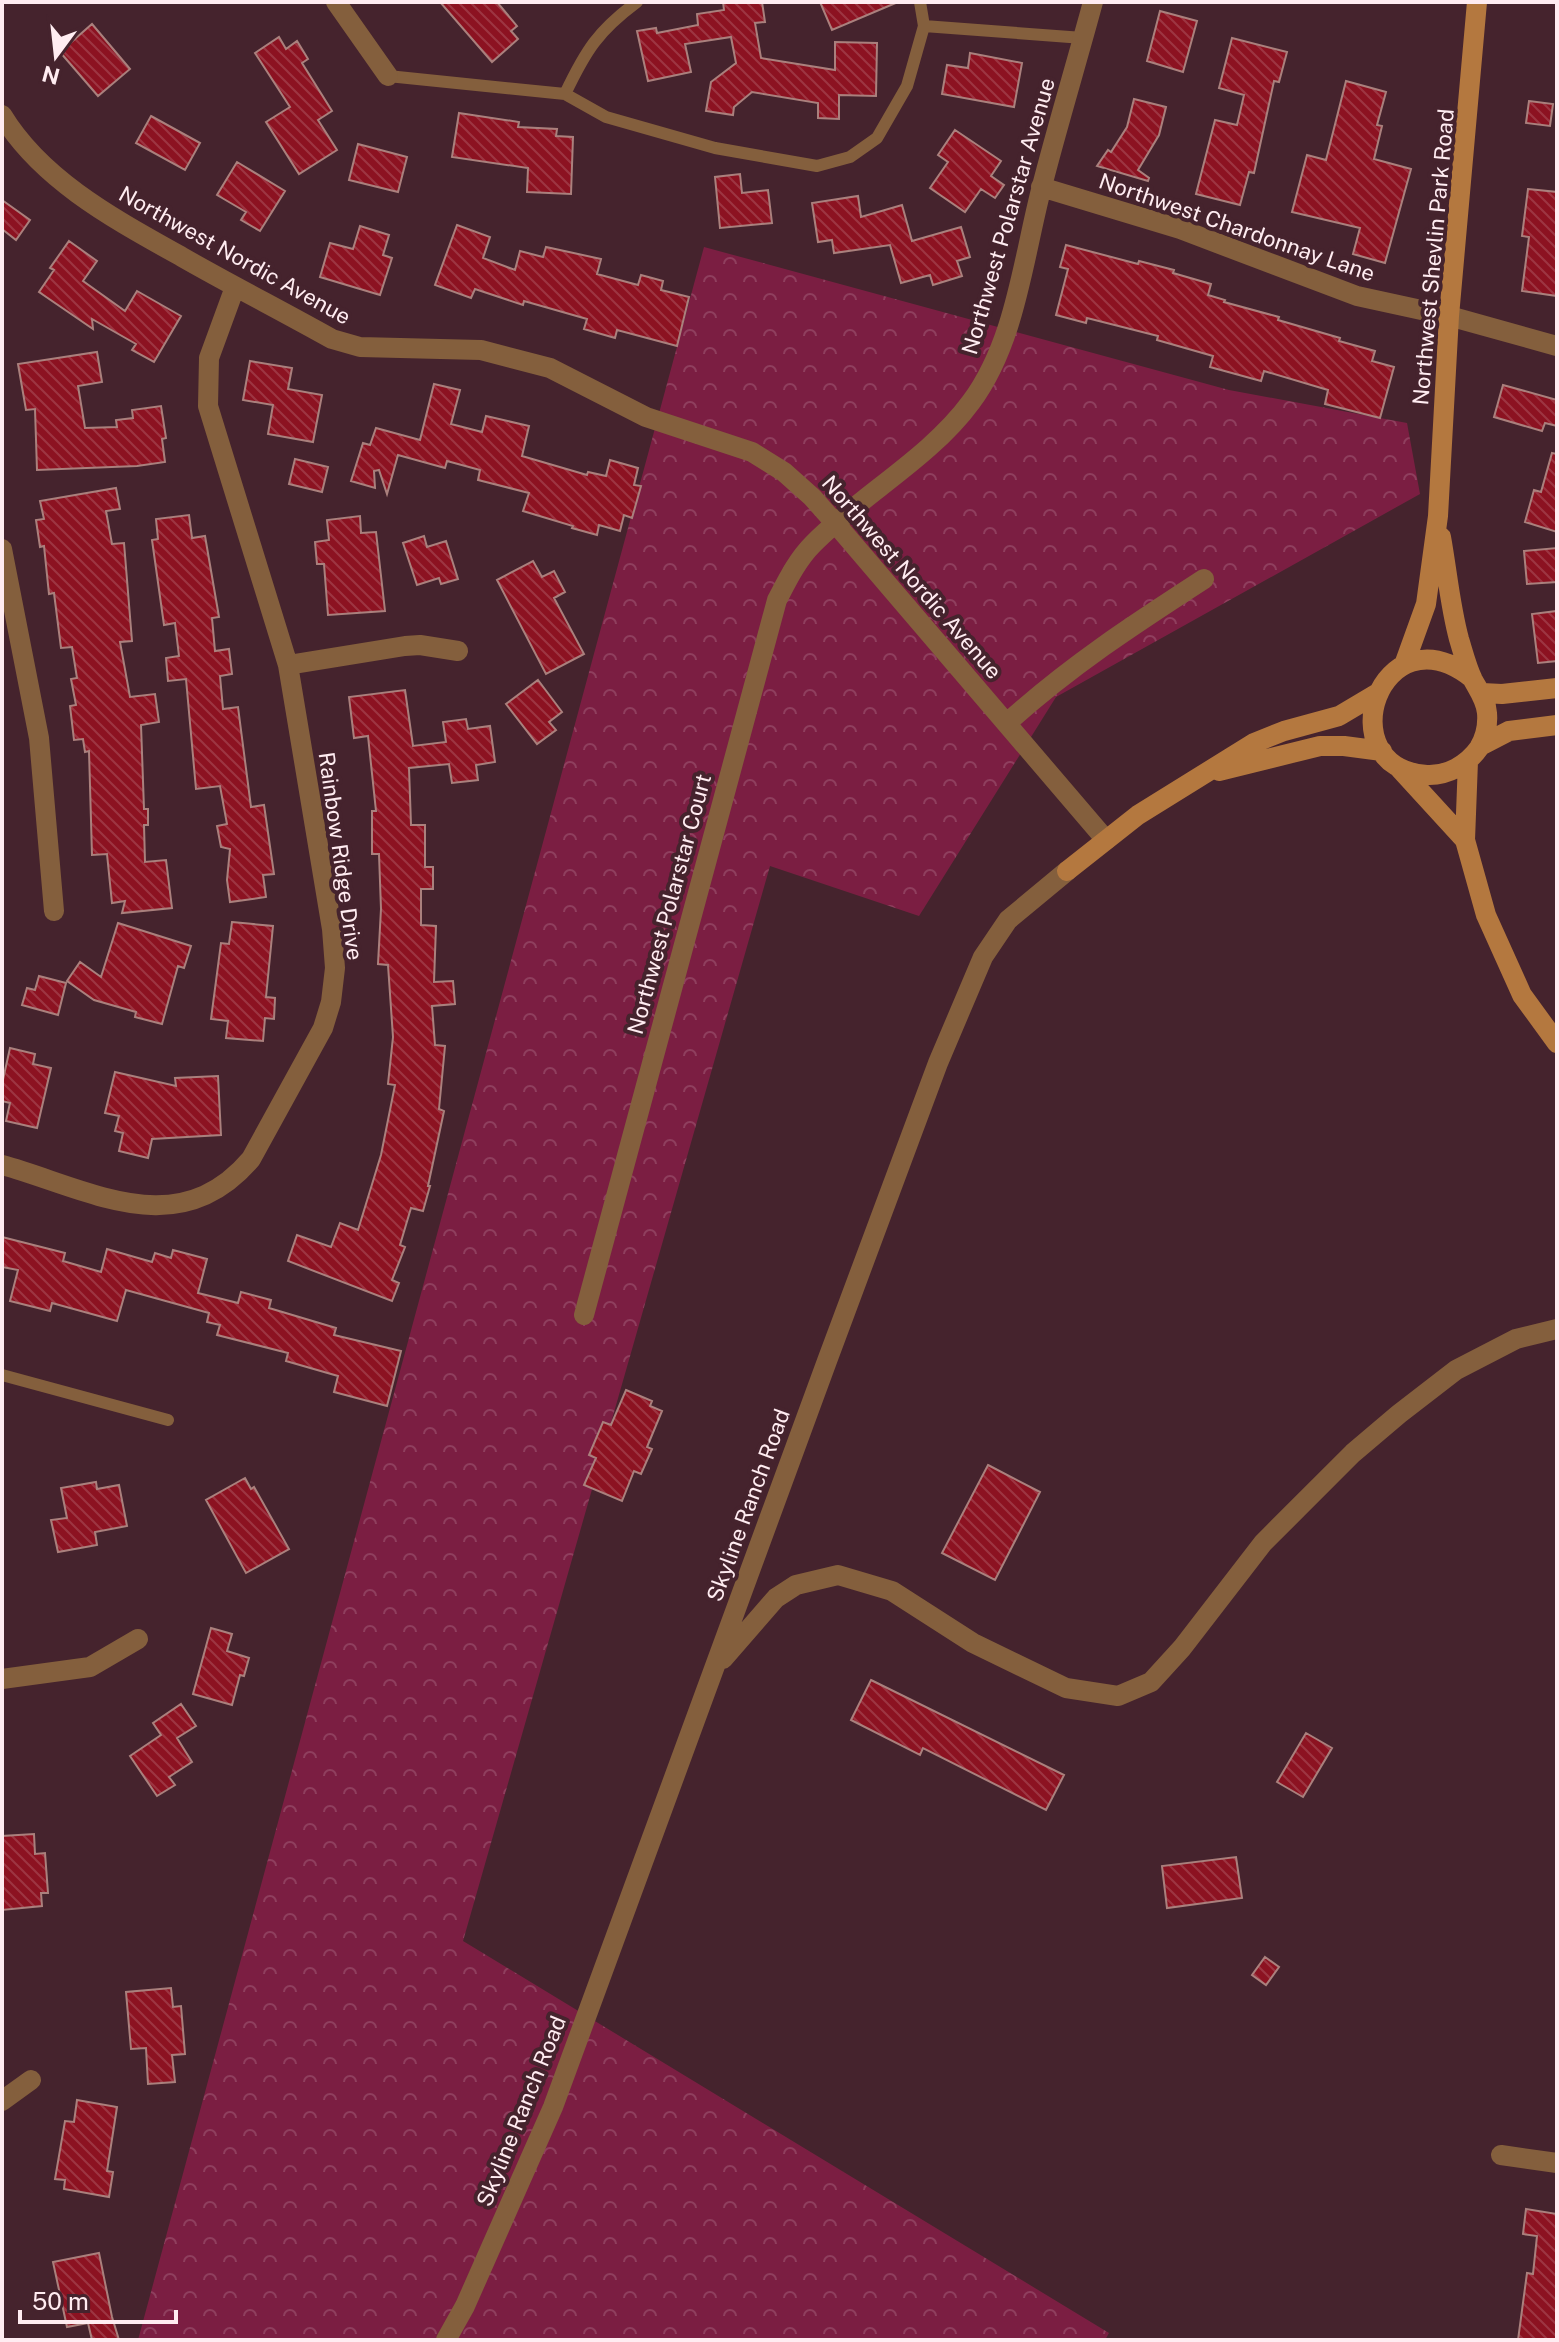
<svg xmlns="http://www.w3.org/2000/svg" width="1559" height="2342" font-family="'Public Sans',sans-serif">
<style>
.forest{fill:url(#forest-crowns)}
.building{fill:url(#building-back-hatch);stroke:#aa807d;stroke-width:2}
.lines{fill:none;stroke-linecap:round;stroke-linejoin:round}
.lane{stroke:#845f3d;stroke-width:12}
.street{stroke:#845f3d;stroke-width:20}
.secondary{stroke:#b4783f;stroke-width:20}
.labels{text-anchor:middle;stroke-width:8;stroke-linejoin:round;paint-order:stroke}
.street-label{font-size:22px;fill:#ffecf1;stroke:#45232d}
</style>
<defs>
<pattern id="forest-crowns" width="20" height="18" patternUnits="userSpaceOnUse" patternTransform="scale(2)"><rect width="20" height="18" fill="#7b1e42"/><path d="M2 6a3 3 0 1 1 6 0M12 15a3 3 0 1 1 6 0" fill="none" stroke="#8f3f5e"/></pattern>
<pattern id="building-back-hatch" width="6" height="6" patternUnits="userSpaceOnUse" patternTransform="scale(2)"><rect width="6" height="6" fill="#8c1221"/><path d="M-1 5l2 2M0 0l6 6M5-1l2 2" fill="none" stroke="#9d3542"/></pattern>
</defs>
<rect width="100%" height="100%" fill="#45232d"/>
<!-- forest -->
<path class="forest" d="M704,247L1229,390L1407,423L1420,494L1056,697L919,916L770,866L463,1941L1109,2333L1105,2340H138Z"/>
<!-- building -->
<path class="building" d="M440,2H497L517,26L511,31L518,39L492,62Z
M723,2H762L765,22L755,23L761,58L835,70V42L877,43L876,96L839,95V119L818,118V103L752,92L734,107L733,115L706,111L711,82L736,63L731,37L685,44L691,72L648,81L637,31L656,28L657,33L698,25L697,14L724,10Z
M820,2H898L832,30Z
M1160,11L1197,21L1183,72L1147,61Z
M92,24L130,69L98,96L60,52Z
M279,37L286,49L297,41L308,59L302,63L332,111L318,120L337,150L299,174L266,122L290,107L255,53Z
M1232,38L1287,52L1279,82L1274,81L1254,173L1249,172L1240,205L1196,194L1215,120L1237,125L1244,95L1219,88Z
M970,53L1022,63L1014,107L942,94L947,65L968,68Z
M1346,81L1386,92L1377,125L1382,126L1374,159L1411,169L1385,263L1353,254L1360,228L1292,212L1307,155L1326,160Z
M1134,99L1166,107L1159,135L1138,170L1149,178L1148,181L1097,166L1108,150L1111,152L1127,127Z
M1529,101L1553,104L1550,126L1526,123Z
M459,113L519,122L518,127L557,129L556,136L573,137L571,194L527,192L528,168L452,157Z
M151,116L200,143L185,170L136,143Z
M955,130L1001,161L991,176L1004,185L995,198L981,189L965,212L930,188L948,162L938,155Z
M358,144L407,157L398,192L349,180Z
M237,162L285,191L260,231L241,220L246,212L217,195Z
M740,174L742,193L768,190L772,223L720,228L715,177Z
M1528,189L1557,192V296L1522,291L1529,237L1522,236Z
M858,196L861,217L902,205L912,241L961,227L970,257L957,261L962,276L933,285L930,275L901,283L890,245L834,253L832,240L818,242L812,203Z
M2,200L30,220L16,240L2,229Z
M457,225L490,237L483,258L515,270L520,251L543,257L546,247L601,259L597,274L638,285L641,275L663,281L661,290L689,297L677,346L617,330L615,338L584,329L587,319L524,301L523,305L475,289L471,298L435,285Z
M360,226L389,235L383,255L392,258L380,295L320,277L330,243L353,249Z
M69,241L97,261L83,281L125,311L137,291L181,316L154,362L132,350L136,344L92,319L93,329L39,292L54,270L50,268Z
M1066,245L1138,264L1139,261L1174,270L1173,273L1211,284L1208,295L1225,300L1224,302L1279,317L1278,320L1340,338L1339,341L1375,351L1372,361L1394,367L1380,418L1325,404L1328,390L1264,371L1261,381L1210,367L1213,356L1157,340L1158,336L1087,318L1086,323L1056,315L1068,269L1060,267Z
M97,352L102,382L78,386L85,428L117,427L116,420L133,418L132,410L161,406L166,438L162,439L165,462L137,466L37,470L35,409L26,410L18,364Z
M250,361L292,368L288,389L322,395L313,442L268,434L273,405L243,400Z
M434,384L460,390L451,424L482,432L486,416L529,426L522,456L587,475L588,472L606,476L610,460L638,468L634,485L641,486L632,518L624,515L620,531L599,525L597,535L572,528L573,526L523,511L529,493L478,480L480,470L447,461L445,468L398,455L387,494L379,470L374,471L375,488L351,481L363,443L370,445L376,428L420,440Z
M1503,385L1557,400V426L1545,423L1542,431L1494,417Z
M1552,453L1557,454V532L1525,522L1534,490L1541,492Z
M295,459L328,467L322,492L289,484Z
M116,488L120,509L106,511L112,544L124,543L132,641L120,642L130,697L155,694L159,722L141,725L144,809H148V825H144L145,862L166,860L172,908L122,913L125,901L112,903L107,854L92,855L89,751L85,752L83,739L74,740L70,706L76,705L71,679L77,678L72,647L61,648L54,593L49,594L44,546L40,547L36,520L44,519L40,501Z
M189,515L192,538L205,536L219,617L212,618L215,651L229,649L232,674L220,676L223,709L238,707L251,807L264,805L274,874L263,875L266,897L230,902L227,880L230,849L221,847L217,826L227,824L220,786L196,789L186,679L168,681L166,658L179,656L175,623L164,625L152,540L158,539L156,519Z
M360,516L361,533L376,532L385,611L328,615L324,564H317L315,542L329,540L327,520Z
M424,536L427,547L446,541L458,579L441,584L439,578L417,585L403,543Z
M1557,548V582L1527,584L1524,551Z
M533,561L542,577L554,571L565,592L554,598L584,654L546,674L497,580Z
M1557,611V661L1538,663L1532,614Z
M538,680L562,712L549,722L556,730L537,744L506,704Z
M405,690L413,746L446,742L443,722L466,719L468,729L490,726L495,762L476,765L478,780L452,783L449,764L409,768L411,825H425V867H433V889H421V925L436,926L434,982L453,981L455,1004L432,1006L435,1045L445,1046L439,1109L444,1111L428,1186H430L423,1211L411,1208L400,1245L405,1247L392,1280L399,1283L392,1301L288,1261L297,1235L331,1247L340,1223L358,1230L381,1155L395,1085L388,1084L393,1037L388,965L378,964L381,909L379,854H372V811H376L368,736L354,738L349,697Z
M232,922L273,926L266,997L275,998L274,1019L265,1018L263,1041L226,1038L228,1021L211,1019L221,943L229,944Z
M118,923L191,946L184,968L178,966L162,1024L135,1017L136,1012L94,1000L67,981L80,962L101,977Z
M39,976L66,983L58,1015L22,1005L27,988L35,990Z
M10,1048L35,1054L33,1064L51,1068L37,1128L6,1121L10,1103L2,1101V1084Z
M115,1072L176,1086L175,1078L218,1076L221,1135L152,1139L148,1158L119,1151L123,1133L115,1131L119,1116L105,1113Z
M2,1237L65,1253L63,1261L101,1272L107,1249L152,1262L155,1253L171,1258L173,1250L207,1259L198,1293L238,1303L241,1292L271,1300L269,1308L336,1328L334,1335L401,1351L387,1406L334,1392L338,1376L286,1361L288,1353L217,1335L220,1325L207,1322L209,1313L126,1290L117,1321L52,1303L50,1311L10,1301L18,1270L2,1267Z
M626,1390L652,1401L650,1406L662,1411L647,1447L652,1449L641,1474L634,1471L622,1501L584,1485L596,1458L589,1455L603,1422L611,1425Z
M988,1465L1040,1492L995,1580L942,1553Z
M245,1478L251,1489L254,1487L289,1549L246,1573L206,1500Z
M96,1482L97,1489L119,1485L127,1526L95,1532L97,1545L58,1552L51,1520L67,1518L61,1488Z
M211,1628L232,1634L227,1651L249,1658L244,1676L240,1675L232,1705L193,1694Z
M871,1680L1064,1775L1046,1810L923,1748L920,1755L851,1720Z
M181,1704L196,1726L177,1738L192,1762L169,1777L175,1785L157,1796L130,1756L161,1735L153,1723Z
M1306,1733L1332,1748L1303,1797L1277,1782Z
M34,1834L35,1854L45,1853L48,1893H41L42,1906L2,1910V1836Z
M1236,1857L1242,1898L1167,1908L1162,1866Z
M1265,1957L1279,1967L1266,1985L1252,1975Z
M171,1988L173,2007L181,2006L185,2054L172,2055L175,2082L148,2084L146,2048L131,2049L126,1992Z
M77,2100L117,2107L107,2171L113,2172L109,2197L64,2189L65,2180L55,2179L65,2121L74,2122Z
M1526,2209L1557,2214V2340H1518L1527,2273L1533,2274L1537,2236L1523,2234Z
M99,2253L112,2317L119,2340H92L88,2323L67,2327L53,2262Z"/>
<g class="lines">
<!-- lane -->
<path class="lane" d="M924,26L1083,38
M388,76L565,94L606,117L715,148L817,166L850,157L877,138L907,86L924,26L920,2
M565,94C586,50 598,31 637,2
M2,1375L168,1420"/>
<!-- street -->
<path class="street" d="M336,2L388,76
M2,115C42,181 116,220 182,257C231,285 282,311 332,339L360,347L481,350L550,368L646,417L752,452L784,472L812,497L836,524L1106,840
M1041,187L1180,229L1357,296L1449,316L1557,346
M2,549L39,738L54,911
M288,665L405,646L420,645L458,651
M1007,723C1070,666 1133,625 1204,579
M2,1165C89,1189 178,1245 251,1159L323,1028L331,1002L335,968L332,929L288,665L208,406L209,358L235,287
M584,1315L777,600C787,581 797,560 813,544C861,495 930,458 971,402C1015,343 1023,260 1041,190C1057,127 1076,65 1093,2
M723,1659L776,1598L796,1585L838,1575L892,1591L973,1643L1066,1688L1118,1696L1151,1682L1182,1648L1263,1543L1353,1453L1399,1414L1456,1370L1516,1339L1557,1329
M2,1679L90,1667L138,1639
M2,2101L31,2080
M1501,2155L1557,2163
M446,2340L465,2306L553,2107L827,1361L938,1063L983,957L1008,920L1067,871"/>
<!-- secondary -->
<path class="secondary" d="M1441,537C1447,570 1450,606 1459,639C1463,652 1467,668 1473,680C1479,691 1486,700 1487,713C1488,725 1485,738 1479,748C1467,765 1447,776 1427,775C1326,768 1380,606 1472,678
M1404,665L1426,604L1438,516L1449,316L1477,2
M1482,693L1502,694L1557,688
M1480,746L1509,731L1557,725
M1468,761L1465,840L1486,915L1522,995L1557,1043
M1400,769L1465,840
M1219,771L1320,746H1344L1382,751
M1067,871L1138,815L1254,743L1284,731L1339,716L1376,694"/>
</g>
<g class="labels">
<!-- street labels -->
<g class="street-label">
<text transform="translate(1008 216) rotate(-74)" y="8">Northwest Polarstar Avenue</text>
<text transform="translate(1237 227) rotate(19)" y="8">Northwest Chardonnay Lane</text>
<text transform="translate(235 255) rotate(29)" y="8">Northwest Nordic Avenue</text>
<text transform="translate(1433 257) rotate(-85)" y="8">Northwest Shevlin Park Road</text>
<text transform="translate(912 577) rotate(49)" y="8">Northwest Nordic Avenue</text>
<text transform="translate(341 856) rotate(82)" y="8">Rainbow Ridge Drive</text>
<text transform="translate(669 904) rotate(-75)" y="8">Northwest Polarstar Court</text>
<text transform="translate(748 1505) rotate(-70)" y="8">Skyline Ranch Road</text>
<text transform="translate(521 2111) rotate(-68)" y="8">Skyline Ranch Road</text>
</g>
</g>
<!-- border -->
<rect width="1559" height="2342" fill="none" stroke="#ffecf1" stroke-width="8"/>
<!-- north arrow -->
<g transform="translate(56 56) rotate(195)" stroke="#45232d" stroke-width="6" paint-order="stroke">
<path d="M0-6L14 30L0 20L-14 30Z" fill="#ffecf1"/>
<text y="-12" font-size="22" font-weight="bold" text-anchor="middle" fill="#ffecf1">N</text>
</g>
<!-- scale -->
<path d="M20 2310v12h156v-12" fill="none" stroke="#ffecf1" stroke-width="4"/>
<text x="32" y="2310" font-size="24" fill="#ffecf1" stroke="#45232d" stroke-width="6" paint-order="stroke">50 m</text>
</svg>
